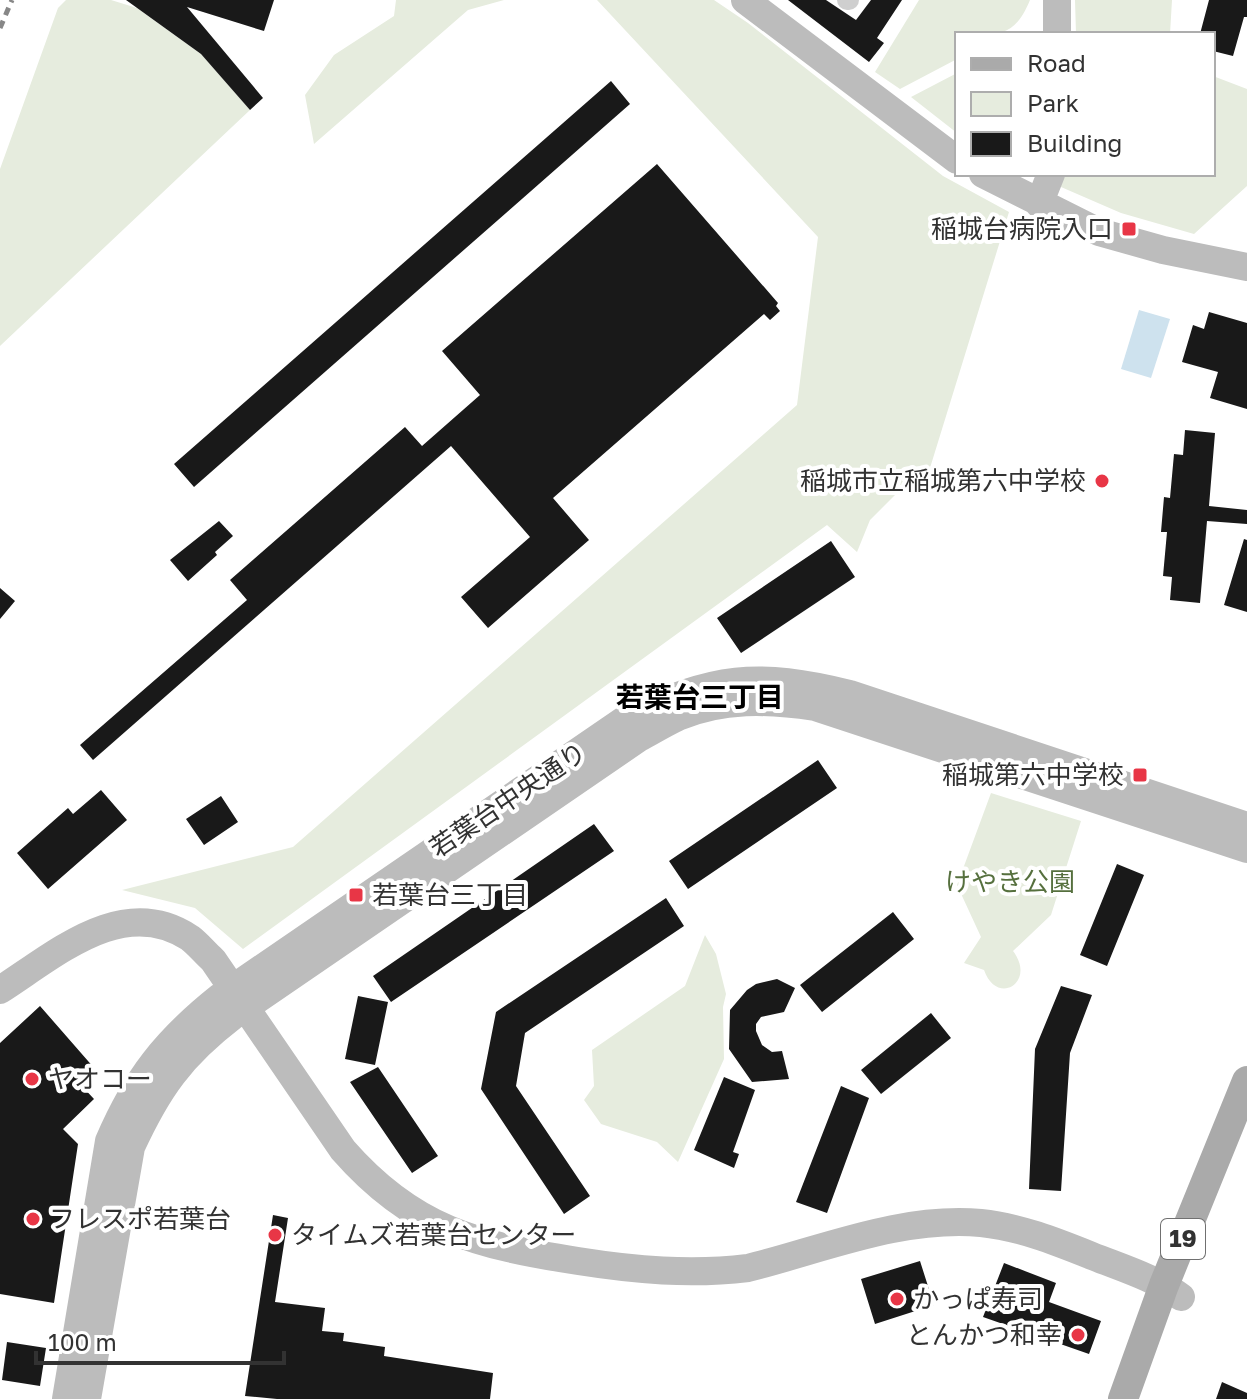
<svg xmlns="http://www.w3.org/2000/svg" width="1247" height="1399" font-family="'Golos Text','Noto Sans JP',sans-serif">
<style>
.green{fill:#e6ecde}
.water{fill:#cee2ee}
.building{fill:#191919}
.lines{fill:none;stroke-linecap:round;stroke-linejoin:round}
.street{stroke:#cfcfcf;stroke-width:20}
.secondary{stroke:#bcbcbc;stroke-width:28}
.primary{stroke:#aaa;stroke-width:30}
.rail{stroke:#878787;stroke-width:5;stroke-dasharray:8 6;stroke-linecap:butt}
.poi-dot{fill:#e83646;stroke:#fff;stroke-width:3}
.labels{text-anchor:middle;stroke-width:8;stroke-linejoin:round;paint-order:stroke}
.shield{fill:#fff;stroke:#707070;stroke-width:2}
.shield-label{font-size:24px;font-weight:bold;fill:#323232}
.poi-label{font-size:26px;fill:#323232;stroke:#fff;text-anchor:start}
.street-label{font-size:26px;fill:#323232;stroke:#fff}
.park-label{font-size:26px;fill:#56703e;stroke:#fff}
.neighbourhood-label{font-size:28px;font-weight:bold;fill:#000;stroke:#fff}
</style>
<rect width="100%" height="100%" fill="#fff"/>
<!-- green -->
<path class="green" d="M66,0H111L137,8L201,54L250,110L0,346V169L58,8Z
M396,0H504L468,10L314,144L305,95L334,55L394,16Z
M597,0H714L748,23L943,176L1009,212L930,468L896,494L870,520L857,552L827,525L243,949L195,908L122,890L293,847L797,405L818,237Z
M919,0H1030C1013,41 996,34 957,34V59L900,89L875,72Z
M1075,0H1172L1170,34H1076Z
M957,73V133L911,97Z
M1213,76L1247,89V186L1194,234L1121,213L1031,174H1213Z
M991,793L1081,821L1051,915L1013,951C1037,982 997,1007 984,970L964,963L981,937L957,885Z
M705,935L716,954L726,994L723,1007L724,1059L678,1162L657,1142L601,1124L584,1100L594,1086L592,1050L685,986Z"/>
<!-- water -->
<path class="water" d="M1139,310L1170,319L1151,378L1121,369Z"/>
<!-- building -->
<path class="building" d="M126,0H274L264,31L187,7L263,98L250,110L201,54Z
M788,0H826L856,20L871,0H902L877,38L884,43L869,62Z
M1209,0H1247V17H1244L1233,56L1213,51V34H1200Z
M611,81L630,104L194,487L174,464Z
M657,164L778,303L776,306L780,311L770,320L764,314L553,498L589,540L488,628L461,597L530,537L451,446L93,760L80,745L247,600L230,580L405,427L422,446L480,395L442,351Z
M1209,312L1247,323V409L1210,398L1218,372L1182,362L1193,325L1204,329Z
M1185,430L1215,433L1209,506L1247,510V524L1207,521L1200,603L1170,600L1172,577L1163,576L1167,532H1161L1164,497L1170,498L1174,454L1183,455Z
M219,521L233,536L215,552L217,555L188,581L170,560Z
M1244,539L1247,540V612L1224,605Z
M831,541L855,577L741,653L717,618Z
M0,588L15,601L0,619Z
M818,760L837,788L688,889L669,861Z
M101,790L127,820L48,889L17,853L68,808L73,814Z
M221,796L238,822L204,845L186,819Z
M594,824L614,851L391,1002L373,976Z
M1117,864L1144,875L1107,966L1080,955Z
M666,898L684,926L525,1033L516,1086L590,1196L564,1214L481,1089L496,1012Z
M893,912L914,939L822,1012L800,985Z
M777,979L795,988L784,1012L761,1017L756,1024V1031L762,1045L772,1052L782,1051L789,1079L752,1082L729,1049L730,1010L747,990L756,984Z
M1061,986L1092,995L1070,1053L1061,1191L1029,1189L1035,1049Z
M358,996L388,1002L375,1065L345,1059Z
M40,1006L95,1069L80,1084L94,1099L63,1129L78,1144L54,1303L0,1294V1043Z
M931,1013L951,1038L881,1094L861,1070Z
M378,1067L438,1156L412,1173L350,1082Z
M724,1077L755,1090L733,1152L739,1154L734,1168L694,1150Z
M841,1086L869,1098L827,1213L796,1202Z
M273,1215L288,1218L275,1302L325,1308L322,1331L344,1333L343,1341L385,1347L384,1356L493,1373L490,1399H277L245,1396Z
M920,1261L934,1305L875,1324L861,1279Z
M1004,1263L1056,1283L1049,1302L1101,1321L1089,1354L983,1317Z
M7,1342L46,1348L40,1386L2,1380Z
M1222,1382L1247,1393V1399H1216Z"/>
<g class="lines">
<!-- street -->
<path class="street" d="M847,0H849"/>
<!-- secondary -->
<path class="secondary" d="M745,0L957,160
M1057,0V34
M983,174L1099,232L1163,250L1247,267
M1039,204L1051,174
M0,990C55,955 123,893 190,938C198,944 205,953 213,960L343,1150C413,1230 477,1245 578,1261C635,1270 690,1275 748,1268C824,1249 901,1216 981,1223C1020,1227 1057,1242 1092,1256C1122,1268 1155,1278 1181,1297
M66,1399L109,1141C136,1078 166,1040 220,997L627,718C714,676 756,671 850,694L1247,826
M87,1399L131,1147C158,1088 181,1056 233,1016L639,738C652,731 665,723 678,717C722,698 769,700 815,707L1247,849"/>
<!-- primary -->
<path class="primary" d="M1123,1399L1164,1285L1247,1081"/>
<!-- rail -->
<path class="rail" d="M0,28L12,0"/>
</g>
<!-- markers -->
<g class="poi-dot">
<rect x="1121" y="221" width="16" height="16" rx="4"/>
<circle cx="1102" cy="481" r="8"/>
<rect x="1132" y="767" width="16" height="16" rx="4"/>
<rect x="348" y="887" width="16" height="16" rx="4"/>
<circle cx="32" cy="1079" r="8"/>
<circle cx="33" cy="1219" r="8"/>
<circle cx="275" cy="1235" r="8"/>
<circle cx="897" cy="1299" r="8"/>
<circle cx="1078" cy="1335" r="8"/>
</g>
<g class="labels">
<!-- shield labels -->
<rect class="shield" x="1161" y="1219" width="44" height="40" rx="6"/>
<g class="shield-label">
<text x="1183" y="1247">19</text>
</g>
<!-- poi labels -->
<g class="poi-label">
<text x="1113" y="238" text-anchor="end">稲城台病院入口</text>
<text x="1086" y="490" text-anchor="end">稲城市立稲城第六中学校</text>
<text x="1124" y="784" text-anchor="end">稲城第六中学校</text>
<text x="372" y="904">若葉台三丁目</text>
<text x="48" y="1088">ヤオコー</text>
<text x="49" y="1228">フレスポ若葉台</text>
<text x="291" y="1244">タイムズ若葉台センター</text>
<text x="913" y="1308">かっぱ寿司</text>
<text x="1062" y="1344" text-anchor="end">とんかつ和幸</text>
</g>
<!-- street labels -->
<g class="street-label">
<text transform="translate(508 800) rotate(-34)" y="9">若葉台中央通り</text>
</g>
<!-- park labels -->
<g class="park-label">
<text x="1010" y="891">けやき公園</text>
</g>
<!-- neighbourhood labels -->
<g class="neighbourhood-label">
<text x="700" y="707">若葉台三丁目</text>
</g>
</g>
<!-- legend -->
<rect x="955" y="32" width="260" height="144" fill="#ffffff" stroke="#adadad" stroke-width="2"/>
<rect x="971" y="58" width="40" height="12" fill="#aaaaaa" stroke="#adadad" stroke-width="2"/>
<text x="1027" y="72" font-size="24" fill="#323232">Road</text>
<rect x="971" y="92" width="40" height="24" fill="#e6ecde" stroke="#adadad" stroke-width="2"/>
<text x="1027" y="112" font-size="24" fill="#323232">Park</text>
<rect x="971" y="132" width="40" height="24" fill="#191919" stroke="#adadad" stroke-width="2"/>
<text x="1027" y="152" font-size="24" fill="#323232">Building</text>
<!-- scale -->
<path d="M36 1351v12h248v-12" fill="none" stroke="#323232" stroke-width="4"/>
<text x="48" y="1351" font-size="24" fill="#323232" stroke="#ffffff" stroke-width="6" paint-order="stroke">100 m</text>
</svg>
